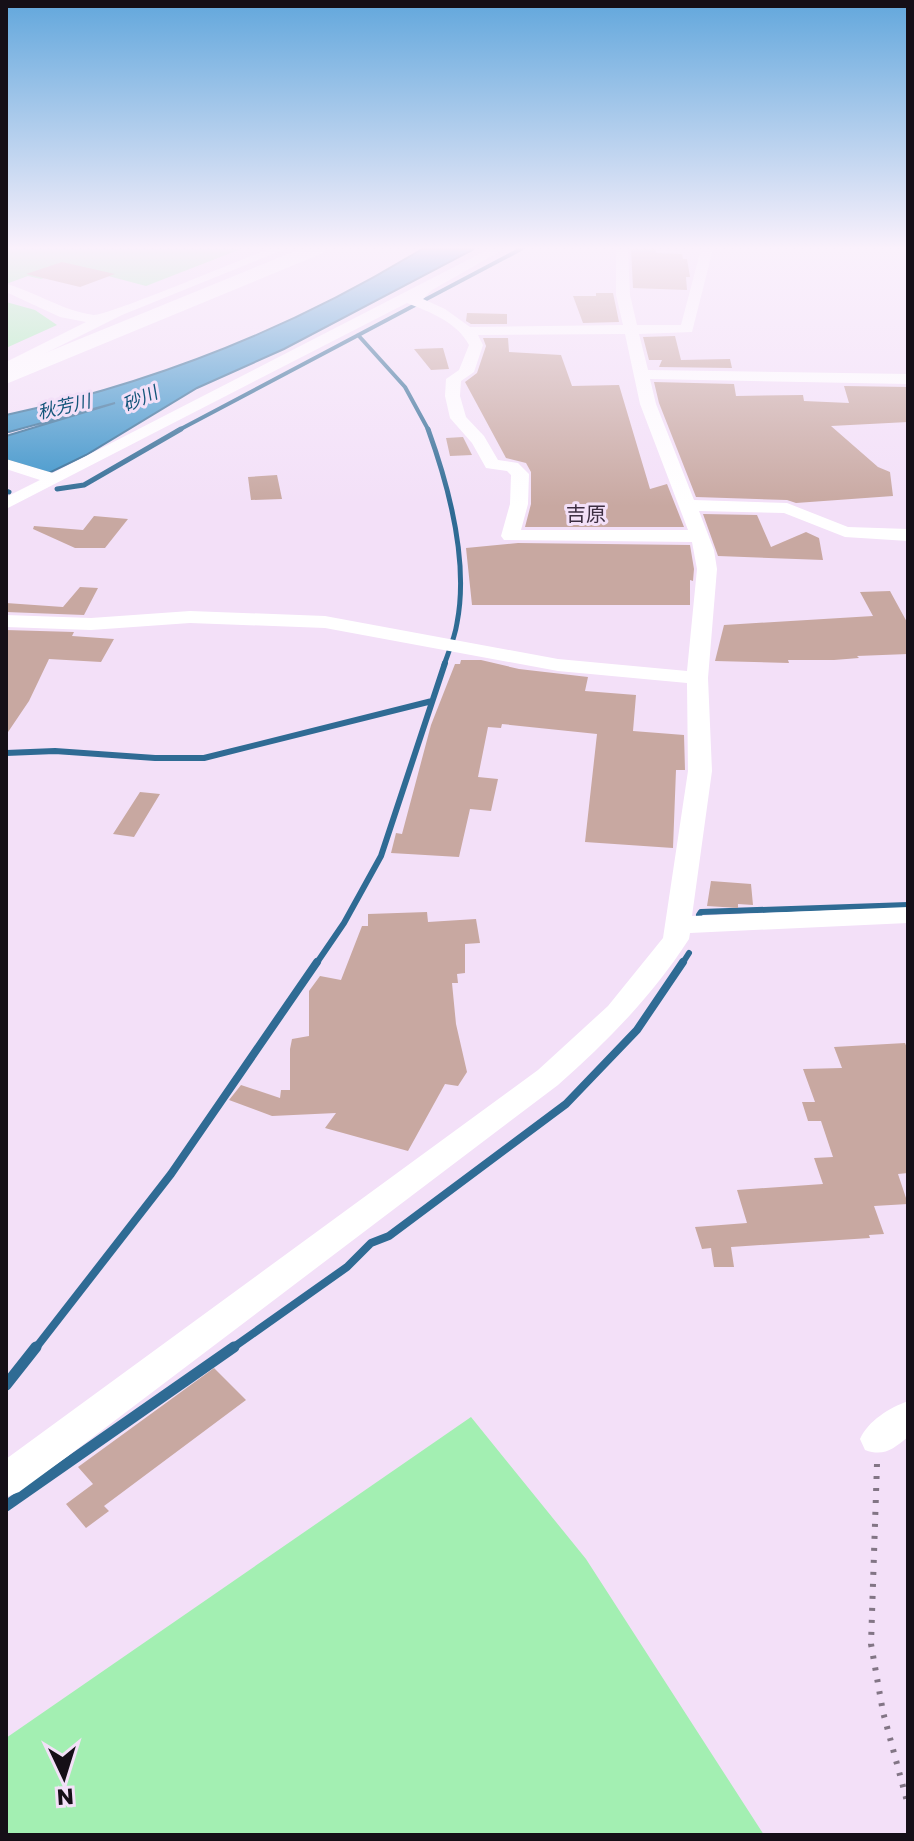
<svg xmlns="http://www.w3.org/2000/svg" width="914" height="1841" font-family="Poppins,'Noto Sans JP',sans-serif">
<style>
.green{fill:#a3efb2}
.water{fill:#3a93c9;stroke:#2f6b94;stroke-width:2}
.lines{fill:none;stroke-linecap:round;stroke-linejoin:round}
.stream-far4{stroke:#2f6b94;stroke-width:4}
.stream-far3{stroke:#2f6b94;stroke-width:5}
.stream-far2{stroke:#2f6b94;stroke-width:6}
.stream-far1{stroke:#2f6b94;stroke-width:8}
.stream{stroke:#2f6b94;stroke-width:11}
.building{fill:#c8a8a1}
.path{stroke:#827585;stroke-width:6;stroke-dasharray:3 9;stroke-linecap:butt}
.minor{fill:#fff;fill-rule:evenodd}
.highway{fill:#fff;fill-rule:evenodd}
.labels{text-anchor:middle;stroke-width:6;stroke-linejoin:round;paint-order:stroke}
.far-water-label{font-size:18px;font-style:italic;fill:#13557a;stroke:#f3e0f8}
.far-quarter-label{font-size:20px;fill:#3d2e41;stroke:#f3e0f8}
</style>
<rect width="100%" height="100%" fill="#f3e0f8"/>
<!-- green -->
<path class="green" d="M6,249H241L146,286L74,267L41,279L28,276L6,284Z
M6,302L35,310L57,325L6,348Z
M471,1417L586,1559L764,1835H6V1738Z"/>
<!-- water -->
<path class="water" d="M422,249H474L284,349L197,388L86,455L49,473L6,460V436L115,403L9,432H6V415C154,383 293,328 422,249Z"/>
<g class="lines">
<!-- stream-far4 -->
<path class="stream-far4" d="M358,335L405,387L429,431
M177,431L521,249"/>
<!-- stream-far3 -->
<path class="stream-far3" d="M428,429C449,487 469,561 457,623C455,637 449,651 444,665
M57,489L84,485L181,429
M6,491L9,492"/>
<!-- stream-far2 -->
<path class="stream-far2" d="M6,753L55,751L155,758H204L432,701
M699,915L701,912L908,905
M316,964L344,923L381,856L445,663
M682,964L689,953"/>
<!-- stream-far1 -->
<path class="stream-far1" d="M35,1349L171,1174L317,962
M231,1349L347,1267L371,1243L389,1236L566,1104L637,1030L683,962"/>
<!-- stream -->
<path class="stream" d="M6,1385L36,1347
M6,1506L234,1347"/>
</g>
<!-- building -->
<path class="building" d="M631,249H656V253L682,254L683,259H687L690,277H686L687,290L633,288Z
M62,262L115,274L80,287L26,274Z
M596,293H613L619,322L583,323L573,296H596Z
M467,313L507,314V324H471L466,321Z
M675,336L681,360L730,359L732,368L659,367L662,360H649L643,337Z
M483,338H508L509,352L561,355L572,386L619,385L650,489L667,484L684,527H525L531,504V472L526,463L506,458L465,382L477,373L486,346Z
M443,348L449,369L431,370L414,349Z
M654,382L734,384L736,396L803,395L804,401L849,403L844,386L908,387V422L831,426L878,467L890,472L893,496L796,503L787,500L696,497L659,403Z
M463,437L472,455L450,456L446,438Z
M277,475L282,499L251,500L248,477Z
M703,514L757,515L771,547L806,532L819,538L823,560L718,556Z
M94,516L128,519L105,548H75L33,529L34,526L83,530Z
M518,543L690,545L694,569L693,581L690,580V605H472L466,548Z
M80,587L98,588L84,615L6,612V603L63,607Z
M890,591L908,624V654L857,656L859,658L834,660H788L789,663L715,661L724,625L873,616L860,592Z
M6,630L74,632L72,636L114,639L101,662L49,659L29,701L6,735Z
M461,660H481L519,669L588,677L585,691L636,695L633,731L684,735L685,770H676L673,848L585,842L597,734L502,724L501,728L488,727L478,777L498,779L491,811L470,809L459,857L391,853L396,833L402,834L431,725L455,664H460Z
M140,792L160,794L134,837L113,834Z
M711,881L751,884L753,905L738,904V908L707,906Z
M427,912L428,922L476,919L480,943L465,944V973L457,974L458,983H452L456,1024L467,1072L458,1086L445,1084L408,1151L325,1128L336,1113L272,1116L229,1100L241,1085L280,1098L281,1090H290V1049L292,1039L309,1036V991L320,976L341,980L362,926H368V914Z
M905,1043L908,1050V1173L898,1174L908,1204L874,1206L884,1234L869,1235L870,1238L731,1247L734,1267H714L711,1248L702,1249L695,1227L747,1223L737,1190L823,1184L814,1158L833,1157L821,1121H808L802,1102H815L803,1069L842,1068L834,1047Z
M214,1368L246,1400L104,1506L109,1511L86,1528L66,1504L93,1484L78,1467Z"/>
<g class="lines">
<!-- path -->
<path class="path" d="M877,1464L871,1644L883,1712L908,1805"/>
<!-- minor -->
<path class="minor" d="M269,249H285L122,315L6,373V362L86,322L60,317L6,292V284C37,292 62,311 94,315C107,316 245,258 269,249Z
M489,249H504L432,290L423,299L445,309L470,327L623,325L616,295V249H628L630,295L637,325H681L701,249H713L692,332L639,334L648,370L908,374V384L650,379L656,404L694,500L787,503L848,527L908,529V541L845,537L784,513L699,511L714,550L717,569L708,678L712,771L692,916L908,907V923L690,933L689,939C653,995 608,1041 558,1085L68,1456L19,1492L6,1497V1459L538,1070L608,1006L663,938L688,771L687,683L558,671L325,628L190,623L91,630L6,627V615L91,618L190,611L325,616L558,659L687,671L697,569L692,542L504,540L501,536L510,504L511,475L507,471L486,468L472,443L450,418L445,396L446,379L459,370L469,345C457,322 430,312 407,303L6,509V497L40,480L6,469V459L53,473ZM625,334L640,404L688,530H521L528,504L529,474L518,463L498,460L484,436L466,417L460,396L461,381L474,372L483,345L478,335Z
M908,1401V1437C893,1449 884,1457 865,1450L860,1439C868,1421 889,1408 908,1401Z"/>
<!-- highway -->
<path class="highway" d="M300,249H326L323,253L6,384V369Z"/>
</g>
<!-- sky -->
<linearGradient id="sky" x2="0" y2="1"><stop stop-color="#62a7dc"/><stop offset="0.49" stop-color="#faf1fc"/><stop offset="1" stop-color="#faf1fc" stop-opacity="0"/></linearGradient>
<rect width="914" height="506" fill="url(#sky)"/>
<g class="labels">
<!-- far-water labels -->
<g class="far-water-label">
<text transform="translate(140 399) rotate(-24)" y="6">砂川</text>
<text transform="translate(64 407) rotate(-13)" y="6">秋芳川</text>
</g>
<!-- far-quarter labels -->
<g class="far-quarter-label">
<text x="586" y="521">吉原</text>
</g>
</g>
<!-- border -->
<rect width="914" height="1841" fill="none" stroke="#150f17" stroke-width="16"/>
<!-- north arrow -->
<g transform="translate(64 1777) rotate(176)" stroke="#f3e0f8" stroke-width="6" paint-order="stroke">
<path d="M0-6L14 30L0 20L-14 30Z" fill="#150f17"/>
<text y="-12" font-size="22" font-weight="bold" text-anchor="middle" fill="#150f17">N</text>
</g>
</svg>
